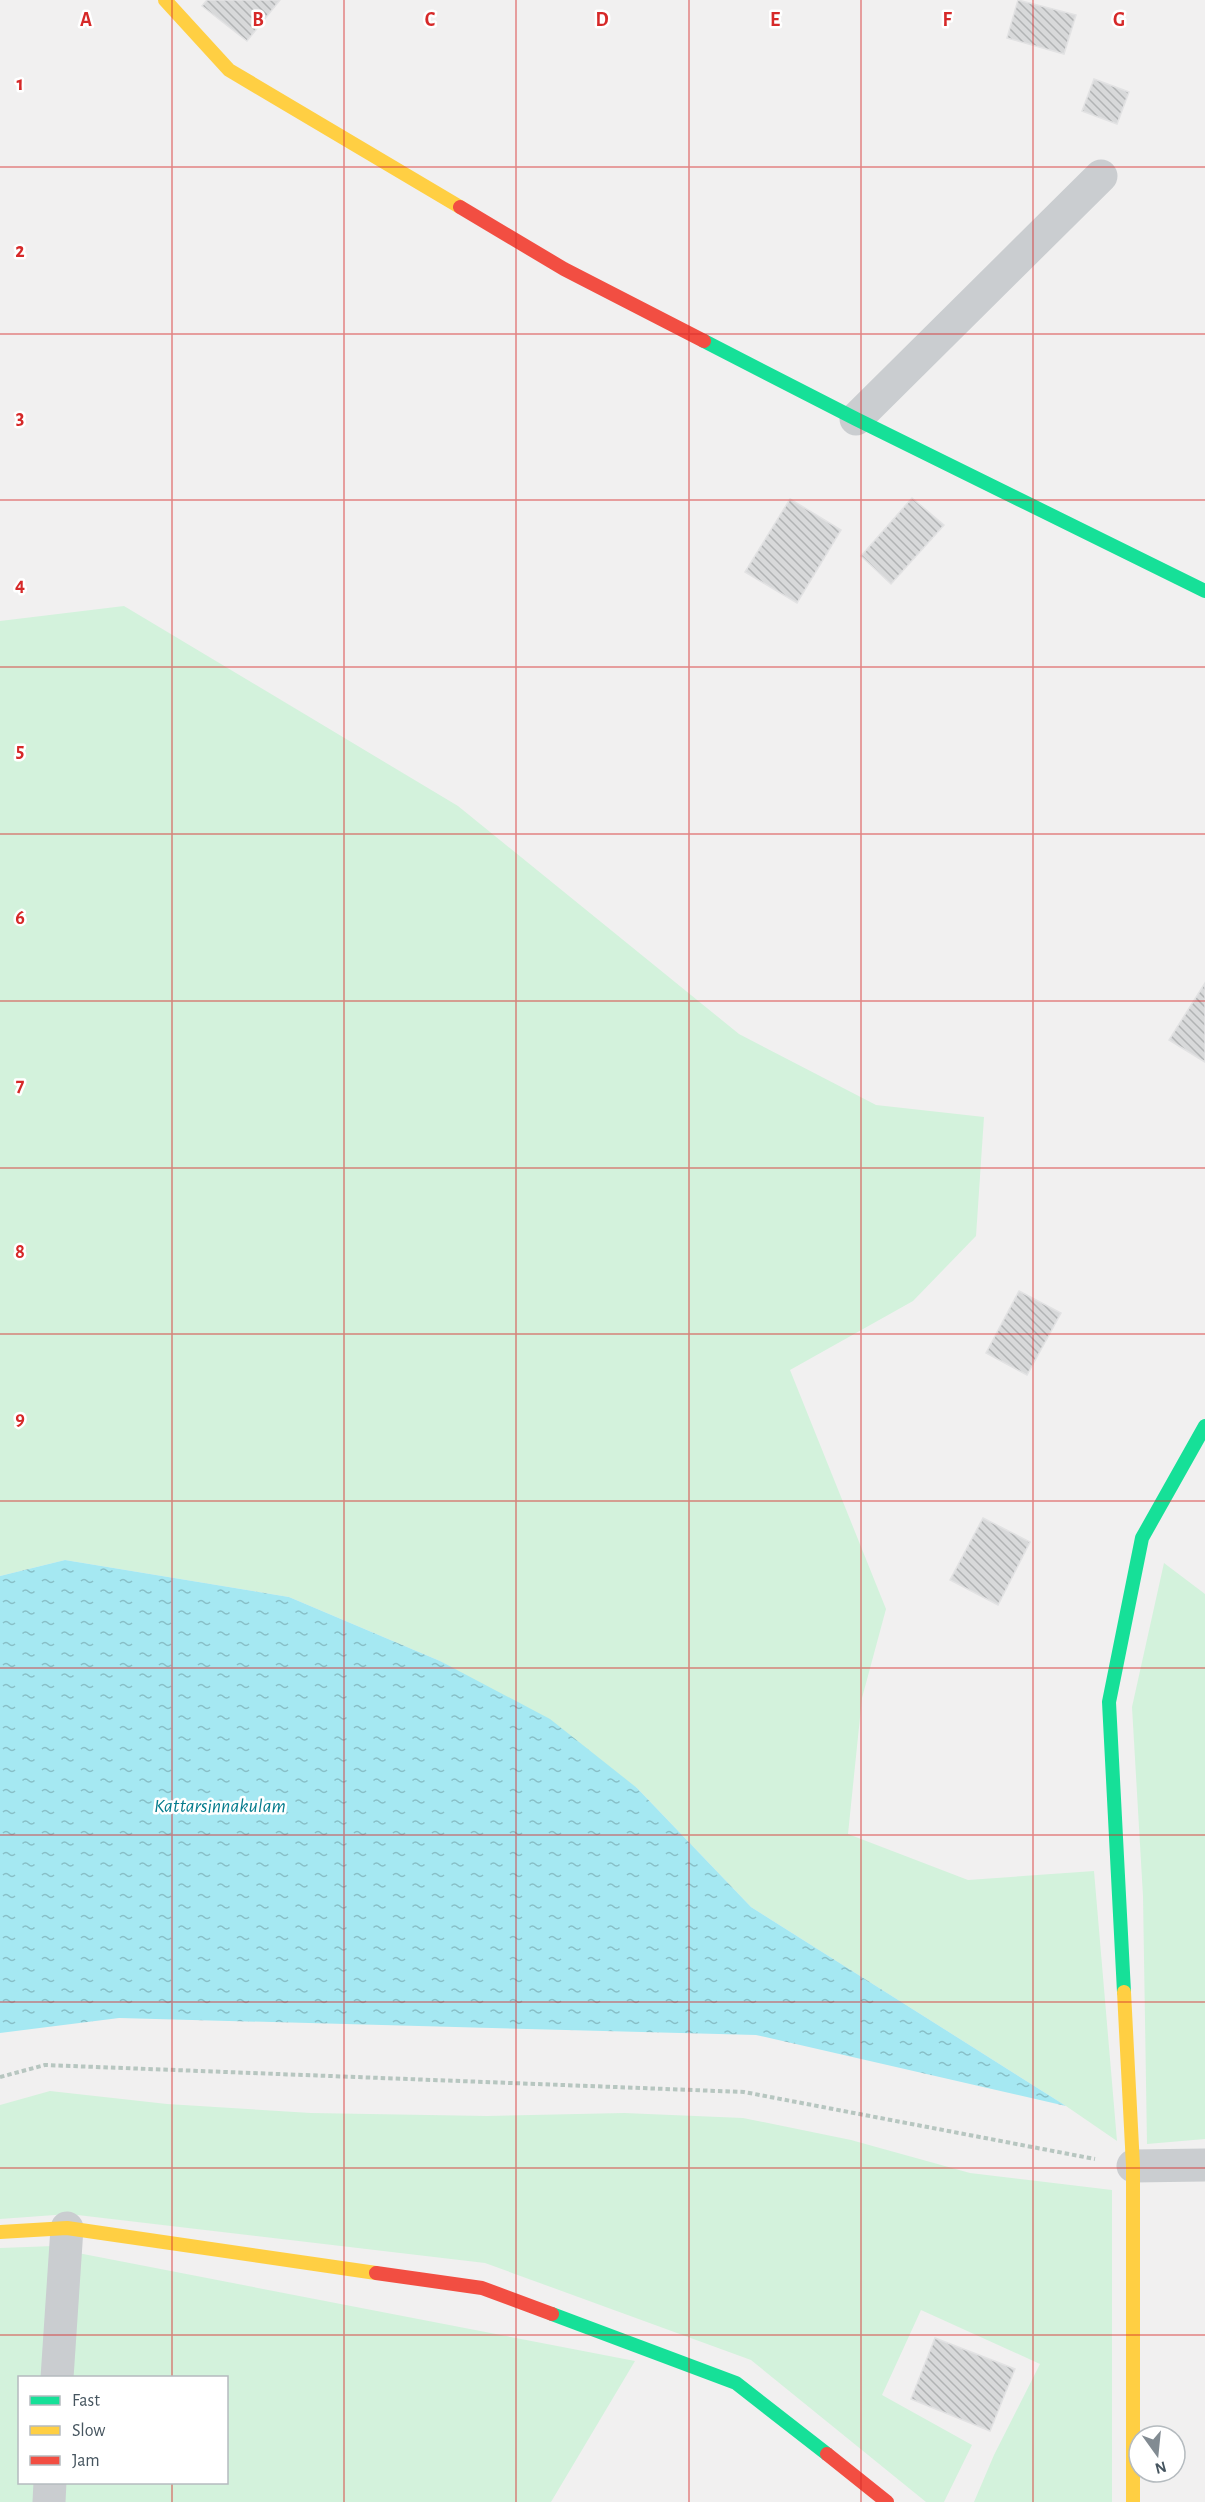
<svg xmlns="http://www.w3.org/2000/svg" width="1205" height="2502" font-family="'Alegreya Sans',sans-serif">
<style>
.grass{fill:#d3f2dc}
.water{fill:url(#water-ripples)}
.building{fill:url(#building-back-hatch);stroke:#e2e2e3;stroke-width:1.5}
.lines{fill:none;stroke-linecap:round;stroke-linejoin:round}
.path{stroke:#b7c6c0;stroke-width:4;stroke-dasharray:4.5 3;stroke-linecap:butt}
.street{stroke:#cacdd0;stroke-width:33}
.fast{stroke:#16e098;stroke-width:14}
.slow{stroke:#ffcf43;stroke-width:14}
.jam{stroke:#f24e42;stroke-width:14}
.grid{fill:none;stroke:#d62828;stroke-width:1.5;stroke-opacity:0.55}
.labels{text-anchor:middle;stroke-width:5;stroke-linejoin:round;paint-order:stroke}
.water-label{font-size:20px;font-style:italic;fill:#057c8d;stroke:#fff}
.grid-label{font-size:20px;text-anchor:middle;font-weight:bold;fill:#d62828;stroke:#fff;stroke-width:5;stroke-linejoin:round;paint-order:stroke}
</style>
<defs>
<pattern id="water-ripples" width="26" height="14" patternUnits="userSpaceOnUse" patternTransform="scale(1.5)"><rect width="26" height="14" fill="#a5e8f2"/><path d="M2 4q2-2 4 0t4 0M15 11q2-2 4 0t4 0" fill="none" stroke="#88bfc7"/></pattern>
<pattern id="building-back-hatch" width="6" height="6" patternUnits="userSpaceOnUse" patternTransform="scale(1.5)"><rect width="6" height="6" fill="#d8d9da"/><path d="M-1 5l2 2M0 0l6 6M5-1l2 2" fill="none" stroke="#b1b3b4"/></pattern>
</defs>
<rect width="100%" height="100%" fill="#f1f0f0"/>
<!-- grass -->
<path class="grass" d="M124,606L458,806L739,1034L876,1105L984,1117L976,1236L913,1301L790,1370L886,1609L862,1698L848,1834L968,1880L1094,1871L1117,2141L1066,2106L751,1907L637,1788L440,1661L289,1597L65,1560L0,1576V621Z
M1164,1563L1205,1594V2139L1147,2144L1143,1896L1132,1707Z
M50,2091L167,2104L311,2113L487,2116L624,2113L743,2118L851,2140L970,2173L1112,2190V2502H974L994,2455L1040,2364L921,2310L882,2395L972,2445L944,2502H926L751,2360L485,2263L69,2214L0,2219V2105Z
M54,2246L46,2377L20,2378V2482L39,2483L38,2502H0V2248Z
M78,2253L635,2361L551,2502H63L64,2483L226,2482V2378L71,2377Z"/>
<!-- water -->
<path class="water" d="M65,1560L289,1597L440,1661L550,1719L637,1788L751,1907L1066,2106L756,2035L119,2018L0,2033V1576Z"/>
<!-- building -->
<path class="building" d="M207,0H280L247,41L202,6Z
M1018,0L1076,15L1064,54L1007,38Z
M1094,79L1129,92L1117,124L1082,111Z
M912,498L944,525L891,584L861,556Z
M790,499L841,530L797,603L745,572Z
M1205,983V1062L1169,1040Z
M1019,1291L1061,1313L1027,1375L986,1353Z
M983,1518L1030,1542L998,1605L950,1580Z
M935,2338L1015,2369L990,2431L911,2399Z"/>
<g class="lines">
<!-- path -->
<path class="path" d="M0,2077L45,2065L744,2092L1095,2159"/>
<!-- street -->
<path class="street" d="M856,419L1101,176
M1133,2166L1205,2165
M57,2378L67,2228
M49,2502L50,2482"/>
<!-- fast -->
<path class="fast" d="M704,341L856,419L1205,591
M1124,1992L1109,1702L1142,1538L1205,1426
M552,2314L736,2383L827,2454"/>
<!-- slow -->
<path class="slow" d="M165,0L229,70L460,207
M1124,1992L1133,2166V2502
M0,2232L67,2228L376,2273"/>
<!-- jam -->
<path class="jam" d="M460,207L564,269L704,341
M376,2273L482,2288L552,2314
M827,2454L887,2502"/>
</g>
<!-- grid -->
<path class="grid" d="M172,0V2378M344,0V2502M516,0V2502M689,0V2502M861,0V2502M1033,0V2502M0,167H1205M0,334H1205M0,500H1205M0,667H1205M0,834H1205M0,1001H1205M0,1168H1205M0,1334H1205M0,1501H1205M0,1668H1205M0,1835H1205M0,2002H1205M0,2168H1205M0,2335H1205M172,2482V2502"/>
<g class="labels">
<!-- water labels -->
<g class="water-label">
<text x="220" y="1812">Kattarsinnakulam</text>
</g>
</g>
<g class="grid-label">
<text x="86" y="26">A</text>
<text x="258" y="26">B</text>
<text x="430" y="26">C</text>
<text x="602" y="26">D</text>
<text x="775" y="26">E</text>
<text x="947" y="26">F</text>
<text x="1119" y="26">G</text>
<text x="20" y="90">1</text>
<text x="20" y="257">2</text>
<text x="20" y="424">3</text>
<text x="20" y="591">4</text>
<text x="20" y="757">5</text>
<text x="20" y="924">6</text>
<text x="20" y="1091">7</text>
<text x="20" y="1258">8</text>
<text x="20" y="1425">9</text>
</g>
<!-- legend -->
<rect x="18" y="2376" width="210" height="108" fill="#ffffff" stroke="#b5bbbf" stroke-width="1.5"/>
<rect x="30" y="2396" width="30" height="9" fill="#16e098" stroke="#b5bbbf" stroke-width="1.5"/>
<text x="72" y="2406" font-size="18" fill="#46555f">Fast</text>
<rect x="30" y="2426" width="30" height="9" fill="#ffcf43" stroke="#b5bbbf" stroke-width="1.5"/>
<text x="72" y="2436" font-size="18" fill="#46555f">Slow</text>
<rect x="30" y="2456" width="30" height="9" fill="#f24e42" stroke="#b5bbbf" stroke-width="1.5"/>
<text x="72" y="2466" font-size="18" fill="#46555f">Jam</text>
<!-- north arrow -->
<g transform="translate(1157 2454) rotate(165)"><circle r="28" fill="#ffffff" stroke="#b5bbbf" stroke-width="1.5"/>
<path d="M0-4.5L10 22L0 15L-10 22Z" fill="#828b92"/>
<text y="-9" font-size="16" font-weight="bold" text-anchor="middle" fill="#46555f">N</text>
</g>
</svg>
